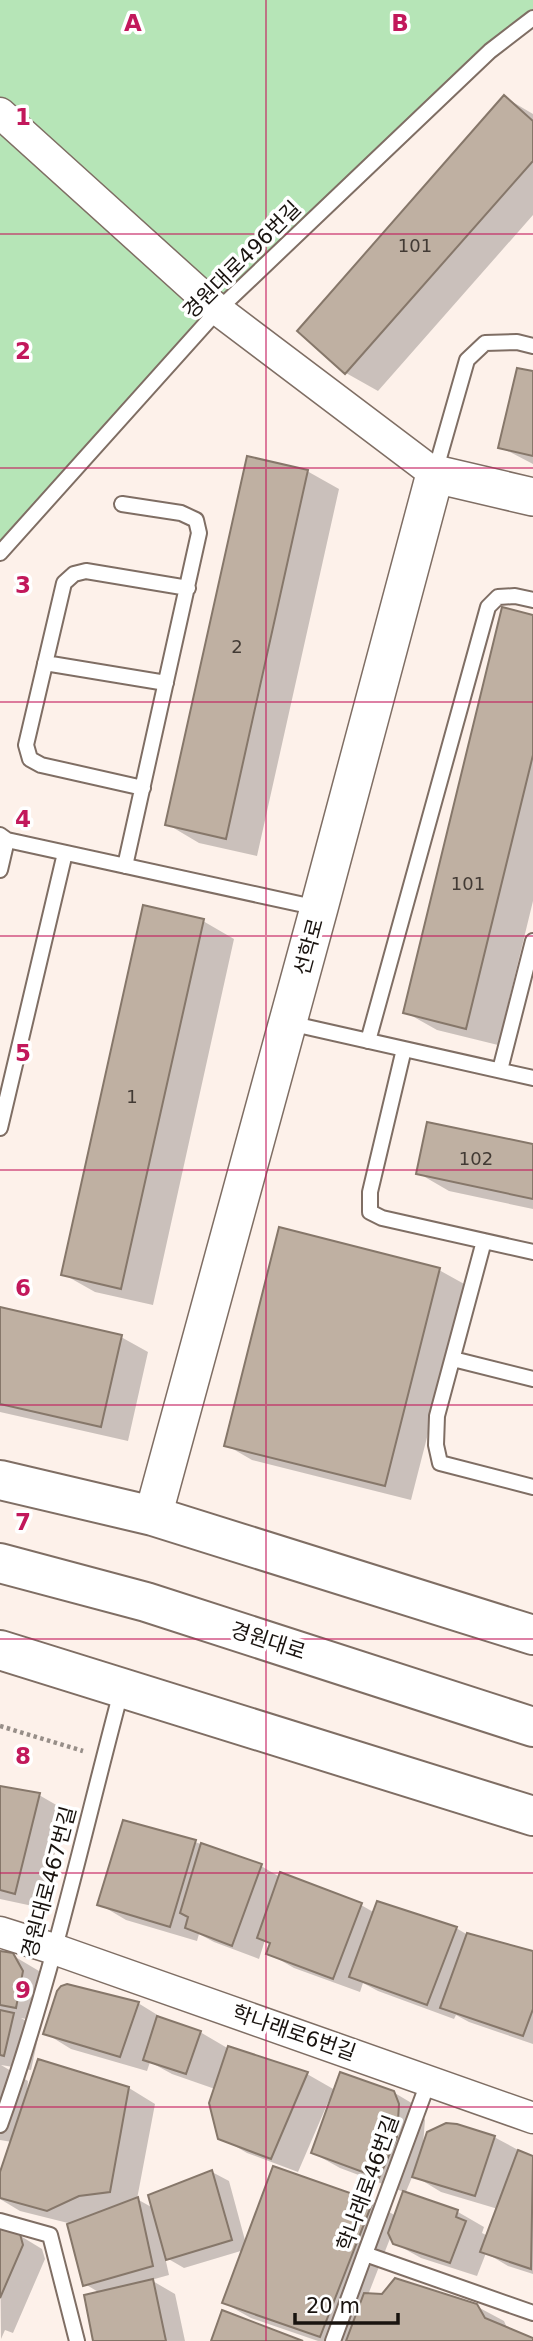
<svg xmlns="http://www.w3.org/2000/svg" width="533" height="2341" font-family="'DejaVu Sans','Noto Sans KR',sans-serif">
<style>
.green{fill:#b6e5b7}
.shadow{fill:#0003;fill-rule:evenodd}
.building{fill:#bfb0a2;stroke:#86776a;stroke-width:2}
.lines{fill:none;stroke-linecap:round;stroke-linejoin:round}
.service-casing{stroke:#7f6e64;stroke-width:18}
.minor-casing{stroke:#7f6e64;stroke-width:33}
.tertiary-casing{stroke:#7f6e64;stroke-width:40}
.secondary-casing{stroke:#7f6e64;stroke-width:42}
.path{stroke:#978e88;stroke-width:4.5;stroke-dasharray:3.5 3.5;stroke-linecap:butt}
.service{stroke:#fff;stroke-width:14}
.minor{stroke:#fff;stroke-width:30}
.tertiary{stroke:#fff;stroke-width:37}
.secondary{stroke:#fff;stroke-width:38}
.grid{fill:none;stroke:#c2185b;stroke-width:2;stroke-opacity:0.55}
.labels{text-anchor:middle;stroke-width:7;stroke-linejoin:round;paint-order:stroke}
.number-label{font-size:18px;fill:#423a34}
.street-label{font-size:21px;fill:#19130f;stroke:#fff}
.grid-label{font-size:23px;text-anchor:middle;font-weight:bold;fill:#c2185b;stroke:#fff;stroke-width:7;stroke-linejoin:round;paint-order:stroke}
</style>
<rect width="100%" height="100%" fill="#fdf1ea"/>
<!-- green -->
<path class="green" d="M0,0H533V18L218,310L0,552Z"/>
<!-- shadow -->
<path class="shadow" d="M504,97L533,114V215L378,391L346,373L299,331Z
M533,373V464L500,447Z
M307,471L339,489L257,856L199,843L167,824Z
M533,617V901L498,1045L437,1030L405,1012Z
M203,921L234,939L153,1305L95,1292L63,1274Z
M533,1146V1209L449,1191L418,1173Z
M439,1270L466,1285L411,1500L252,1460L226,1445Z
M0,1308L121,1337L148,1352L128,1441L0,1412Z
M0,1788L39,1795L65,1810L42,1908L0,1899Z
M195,1842L261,1866L280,1877L361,1905L375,1913L456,1928L468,1935L533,1953V2044L469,2022L456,2015L454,2019L378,1991L363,1983L360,1992L294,1968L268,1953L271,1944L265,1940L259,1959L214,1942L199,1934L197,1941L126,1920L99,1904Z
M0,1953L12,1955L39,1971L48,1987L42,2022L21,2018L40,2029L31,2070L1,2065L28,2081L27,2092L129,2088L155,2104L137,2199L153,2208L212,2172L229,2181L246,2244L372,2202L396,2216L404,2192L340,2168L313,2153L332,2101L329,2100L298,2172L247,2153L220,2137L215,2089L172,2074L150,2062L147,2071L71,2049L45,2033L138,2003L164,2019L200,2032L229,2049L307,2074L335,2090L393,2092L420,2108L425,2120L423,2145L494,2137L533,2158V2274L508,2266L486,2253L477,2276L421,2258L394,2243L391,2236L368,2295L476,2306L504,2321L508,2330L533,2341H318L251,2318L224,2303L244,2250L184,2268L165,2257L169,2275L151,2280L175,2294L185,2341H95L100,2293L85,2284L68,2223L20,2211L0,2199V2178L12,2142L0,2140ZM413,2175L441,2192L498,2209L488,2236L482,2233L484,2227L458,2212L405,2194Z
M0,2229L19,2235L42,2249L45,2259L13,2333L5,2330L1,2339Z"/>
<!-- building -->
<path class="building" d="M504,95L533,121V161L345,374L297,331Z
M517,368L533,371V456L498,448Z
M247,456L308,470L226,839L165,825Z
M502,607L533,615V755L466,1029L403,1013Z
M143,905L204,919L121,1289L61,1275Z
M427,1122L533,1144V1199L416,1174Z
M279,1227L440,1268L385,1486L224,1446Z
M0,1307L122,1335L101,1427L0,1404Z
M0,1786L40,1793L15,1894L0,1890Z
M123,1820L196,1840L170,1927L97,1905Z
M201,1843L262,1864L232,1946L185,1928L188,1917L180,1913Z
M280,1872L362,1903L333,1979L266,1954L270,1943L257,1938Z
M377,1901L457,1927L427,2005L349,1977Z
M467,1933L533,1951V2009L523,2036L440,2008Z
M0,1951L13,1953L23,1971L16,2008L0,2005Z
M67,1984L139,2002L120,2057L43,2034L57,1991L61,1986Z
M0,2010L14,2013L4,2056L0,2055Z
M157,2016L201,2031L186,2074L143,2060Z
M228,2046L308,2072L271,2159L218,2139L209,2103Z
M38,2059L129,2087L110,2192L79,2196L47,2211L0,2198V2172Z
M340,2072L394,2091L399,2104L397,2137L379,2178L311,2153Z
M446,2123L457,2124L495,2136L475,2196L412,2177L427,2132Z
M518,2150L533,2156L531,2269L480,2252Z
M273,2166L373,2201L320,2337L222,2303Z
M212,2170L232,2240L166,2260L148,2195Z
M403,2191L458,2210L456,2217L466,2221L450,2263L393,2244L388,2233Z
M138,2197L153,2266L83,2286L67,2224Z
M0,2227L20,2234L23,2245L0,2298Z
M395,2278L477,2304L485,2318L533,2338V2341H346L364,2293L382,2294Z
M153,2279L166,2341H93L84,2295Z
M222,2310L303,2341H211Z"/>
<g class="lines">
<!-- service casing -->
<g class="service-casing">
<path id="service" d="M435,472L467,360L485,343L517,342L533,346
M122,504L181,513L196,520L199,533L125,866
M0,553L218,310L490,51L533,18
M45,663L166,683
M143,788L41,765L30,759L26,745L64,583L74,574L86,571L188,588
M0,835L7,840L318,908
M0,870L7,840
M289,1023L533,1078
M368,1041L488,607L498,597L515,596L533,600
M404,1049L370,1192V1212L382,1218L533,1252
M500,1070L533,941
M0,1128L65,853
M484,1241L437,1416L436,1445L440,1463L533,1487
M453,1359L533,1379
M0,2125C51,1983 83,1834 122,1688
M0,2221L50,2235L77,2341
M365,2254L533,2313
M333,2341L429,2080"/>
</g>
<!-- minor casing -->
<g class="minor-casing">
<path id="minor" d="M0,113L218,310L435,474
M0,1932L54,1949L533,2118"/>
</g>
<!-- tertiary casing -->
<g class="tertiary-casing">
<path id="tertiary" d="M153,1516L319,908L435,474L533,497"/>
</g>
<!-- secondary casing -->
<g class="secondary-casing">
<path id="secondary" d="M0,1480L153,1516L533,1635
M0,1563L146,1602L533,1727
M0,1650L533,1816"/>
</g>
<!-- path -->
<path class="path" d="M0,1726L83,1751"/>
<!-- service -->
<use href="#service" class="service"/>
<!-- minor -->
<use href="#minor" class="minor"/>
<!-- tertiary -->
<use href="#tertiary" class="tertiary"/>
<!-- secondary -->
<use href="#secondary" class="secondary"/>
</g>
<!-- grid -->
<path class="grid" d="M266,0V2341M0,234H533M0,468H533M0,702H533M0,936H533M0,1170H533M0,1405H533M0,1639H533M0,1873H533M0,2107H533"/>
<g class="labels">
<!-- number labels -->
<g class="number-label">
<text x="415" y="252">101</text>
<text x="237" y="653">2</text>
<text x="468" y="890">101</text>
<text x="132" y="1103">1</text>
<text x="476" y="1165">102</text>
</g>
<!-- street labels -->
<g class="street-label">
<text transform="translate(242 260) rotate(-45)" y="7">경원대로496번길</text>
<text transform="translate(309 947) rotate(-75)" y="7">선학로</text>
<text transform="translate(268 1641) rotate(18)" y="7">경원대로</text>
<text transform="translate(49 1882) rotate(-75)" y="7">경원대로467번길</text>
<text transform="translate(294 2033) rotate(19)" y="7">학나래로6번길</text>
<text transform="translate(368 2183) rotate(-70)" y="7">학나래로46번길</text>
</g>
</g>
<g class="grid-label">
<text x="133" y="31">A</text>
<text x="400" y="31">B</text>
<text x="23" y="125">1</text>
<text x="23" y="359">2</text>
<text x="23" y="593">3</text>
<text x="23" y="827">4</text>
<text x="23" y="1061">5</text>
<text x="23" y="1296">6</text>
<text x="23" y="1530">7</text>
<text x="23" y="1764">8</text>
<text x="23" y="1998">9</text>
</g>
<!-- scale -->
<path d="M295 2313v10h103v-10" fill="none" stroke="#19130f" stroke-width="3.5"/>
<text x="306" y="2313" font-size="21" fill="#19130f" stroke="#ffffff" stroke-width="5" paint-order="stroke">20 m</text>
</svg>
